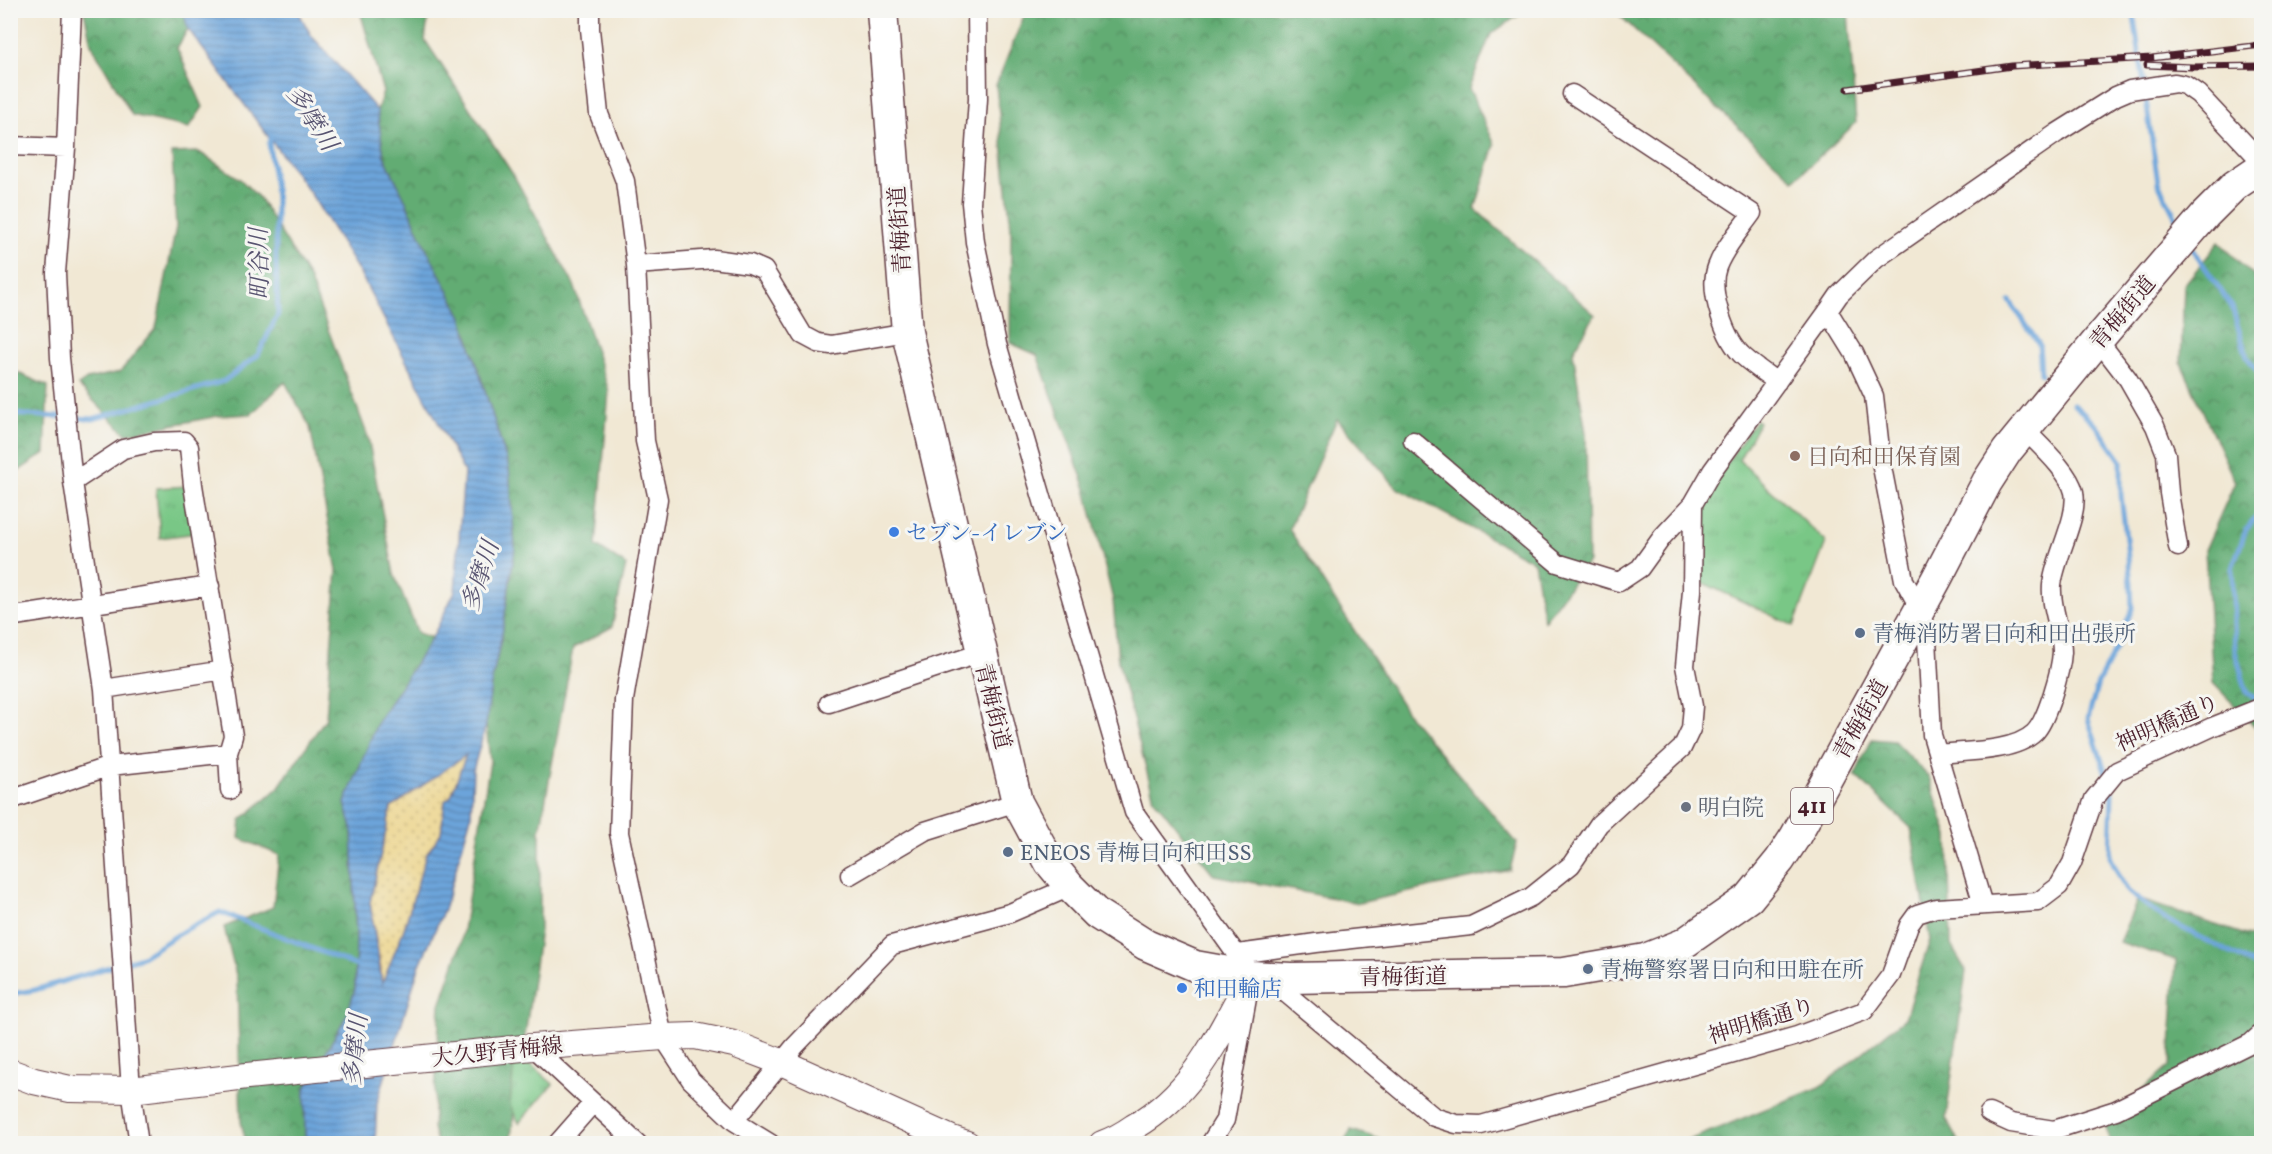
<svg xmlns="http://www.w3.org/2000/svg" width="2272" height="1154" font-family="Vollkorn,'Noto Serif JP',serif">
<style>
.forest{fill:url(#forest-crowns);stroke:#56664f;stroke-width:1.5}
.sand{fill:url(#sand-dots);stroke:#9c7c64;stroke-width:1.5}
.park{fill:url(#park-tufts);stroke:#627358;stroke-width:1.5}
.water{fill:url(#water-rules);stroke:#5b6282;stroke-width:1.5;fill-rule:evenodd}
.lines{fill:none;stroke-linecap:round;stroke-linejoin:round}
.stream{stroke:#6ca4da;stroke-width:5}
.minor-casing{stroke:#633d44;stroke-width:21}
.secondary-casing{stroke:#633d44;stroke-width:28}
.trunk-casing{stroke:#633d44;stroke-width:33}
.minor{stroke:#fff;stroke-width:18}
.secondary{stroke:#fff;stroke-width:26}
.trunk{stroke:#fff;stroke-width:30}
.rail-casing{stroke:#4a1f2b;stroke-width:7}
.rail{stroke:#f6f6f2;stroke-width:4.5;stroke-dasharray:14;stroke-linecap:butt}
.education-dot{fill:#8d6e63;stroke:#f6f6f2;stroke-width:2}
.shop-dot{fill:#3f7fe0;stroke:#f6f6f2;stroke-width:2}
.service-dot{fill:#5c6f8a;stroke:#f6f6f2;stroke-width:2}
.worship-dot{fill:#6b7280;stroke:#f6f6f2;stroke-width:2}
.labels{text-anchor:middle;stroke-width:6;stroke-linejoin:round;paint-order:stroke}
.shield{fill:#f6f6f2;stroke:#7e6067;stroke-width:1.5}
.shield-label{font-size:21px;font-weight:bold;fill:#4a1f2b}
.street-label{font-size:22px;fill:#4a1f2b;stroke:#f6f6f2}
.education-label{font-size:22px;fill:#785e54;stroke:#f6f6f2;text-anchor:start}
.shop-label{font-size:22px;fill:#366cbe;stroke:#f6f6f2;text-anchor:start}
.service-label{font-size:22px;fill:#4e5e75;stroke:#f6f6f2;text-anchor:start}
.worship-label{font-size:22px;fill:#5b616d;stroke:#f6f6f2;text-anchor:start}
.water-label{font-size:24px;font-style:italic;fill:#585471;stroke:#f6f6f2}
</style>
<defs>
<pattern id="forest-crowns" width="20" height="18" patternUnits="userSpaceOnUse" patternTransform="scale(1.5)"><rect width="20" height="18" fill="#62ac73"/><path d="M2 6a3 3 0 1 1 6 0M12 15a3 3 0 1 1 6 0" fill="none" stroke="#538b5f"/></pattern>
<pattern id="sand-dots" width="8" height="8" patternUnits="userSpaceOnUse" patternTransform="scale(1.5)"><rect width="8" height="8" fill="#eeda9e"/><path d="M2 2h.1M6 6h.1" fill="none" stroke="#cebb88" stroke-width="1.8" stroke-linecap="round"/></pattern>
<pattern id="park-tufts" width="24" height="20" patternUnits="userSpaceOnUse" patternTransform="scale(1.5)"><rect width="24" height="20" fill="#79c786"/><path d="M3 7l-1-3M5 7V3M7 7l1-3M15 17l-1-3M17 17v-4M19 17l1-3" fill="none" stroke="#6aaa74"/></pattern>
<pattern id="water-rules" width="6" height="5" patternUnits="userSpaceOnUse" patternTransform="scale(1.5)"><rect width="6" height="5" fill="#6ca4da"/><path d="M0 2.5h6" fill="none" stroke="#5b85b1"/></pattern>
</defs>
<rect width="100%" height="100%" fill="#f6f6f2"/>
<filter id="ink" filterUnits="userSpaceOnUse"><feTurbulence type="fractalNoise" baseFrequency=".0167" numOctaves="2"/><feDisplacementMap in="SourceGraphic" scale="12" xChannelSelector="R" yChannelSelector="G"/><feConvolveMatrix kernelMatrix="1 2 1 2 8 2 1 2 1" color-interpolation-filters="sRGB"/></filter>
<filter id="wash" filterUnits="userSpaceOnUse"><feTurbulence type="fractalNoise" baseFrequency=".008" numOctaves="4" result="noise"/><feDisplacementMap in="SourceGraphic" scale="24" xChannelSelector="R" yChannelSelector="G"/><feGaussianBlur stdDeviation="1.35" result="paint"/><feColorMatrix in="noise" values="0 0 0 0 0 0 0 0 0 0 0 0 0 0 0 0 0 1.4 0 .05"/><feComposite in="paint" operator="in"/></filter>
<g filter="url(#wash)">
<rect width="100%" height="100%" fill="#f1e8d4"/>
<!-- forest -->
<path class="forest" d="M84,11H183L188,29L177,48L203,107L189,128L132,115L91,44Z
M360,11H429L425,40L514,176L574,285L609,391L596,546L626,565L612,627L573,648L540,831V930L510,1143H437L433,1128L440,1005L461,943L490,761L486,725L491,685L502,634L515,548L509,468L462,317L425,246L403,195L384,156L377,110L383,92Z
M1026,11H1525L1491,34L1469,88L1495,145L1475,209L1595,315L1573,352L1586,433L1588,562L1544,621L1534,562L1397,488L1337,419L1289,529L1410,717L1517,843L1510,870L1359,903L1214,875L1154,799L1118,661L1113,600L1086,489L1037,355L1010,343L1011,229L996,85Z
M1615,11H1848L1856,123L1794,180Z
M199,152L240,179L260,199L309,278L368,437L394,574L418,633L432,638L378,721L345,803L352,828L356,936L355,989L347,1015L305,1089V1143H246L241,1122L237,979L224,927L273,907L279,855L239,838L241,820L278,788L326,718L337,570L310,427L285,382L251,414L218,416L126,434L78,385L87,379L120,372L156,328L176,227L172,153Z
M2219,242L2261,283V733L2213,683L2205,550L2235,482L2181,363L2184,285Z
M11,370L48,386L45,453L11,476Z
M1872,739L1894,741L1929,777L1948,836L1951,945L1966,971L1946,1118L1960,1143L1679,1144L1820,1087L1905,1018L1930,940L1911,828L1855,775Z
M2138,899L2261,940V1143H2110L2105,1123L2170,1066L2176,960L2119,942Z
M1351,1130L1380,1139L1382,1143H1343Z"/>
<!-- sand -->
<path class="sand" d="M467,754L451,796L445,801L441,833L426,855L404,929L382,986L381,969L370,902L391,808Z"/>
<!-- park -->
<path class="park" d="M1756,420L1759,422L1739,460L1826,542L1794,626L1697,580L1700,502Z
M189,486L196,533L160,538L156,488Z
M514,1062L530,1064L553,1084L519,1123L510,1105Z"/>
<!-- water -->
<path class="water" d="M183,11H298L311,35L377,110L384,156L403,195L425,246L462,317L509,468L515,548L502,634L491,685L486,725L473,770L471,816L445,907L419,967L377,1103L375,1143H305V1089L347,1015L355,989L356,936L352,828L345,803L378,721L432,638L455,591L464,472L361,275L311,194L188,29ZM466,755L451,796L445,801L441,833L426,855L404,929L382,984L370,902L391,808Z"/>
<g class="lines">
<!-- stream -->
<path class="stream" d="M2133,10L2158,183L2182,229
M2190,245L2232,307L2247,357L2262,377
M2010,301L2039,344L2041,374
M2073,404L2096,425L2121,461V495L2131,583L2132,609L2117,646L2098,683L2088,719L2107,777
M10,414L93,419L224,381L258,355L278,314L276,263V197L269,143L272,135
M2261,702L2247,693L2235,651L2232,568L2246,530L2262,510
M2110,786L2112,793L2110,856L2126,890L2163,918L2262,969
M10,994L35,990L142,957L185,930L220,912L362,968"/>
</g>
</g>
<g filter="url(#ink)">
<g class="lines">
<!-- minor casing -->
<g class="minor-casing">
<path id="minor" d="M72,10L66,148L56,273L60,358L73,482L104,689L131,1090L139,1144
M590,10V29L599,114L625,181L636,265L645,441L658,499L624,700L619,833L663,1037L691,1080L734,1121L771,1144
M977,10L978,99L971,203L975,242L997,344L1134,812L1244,965
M1572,94L1752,213C1740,230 1724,248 1717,267C1708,291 1725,340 1744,357C1754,366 1766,374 1777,382
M10,146L66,148
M636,265L714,259L750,264L764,270L803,335L818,343L831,345L907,332
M1828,311L1854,353L1874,396L1882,467L1904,580L1920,609L1927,638L1932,735L1983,905
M2098,340L2128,379L2155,426L2166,454L2169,493L2178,547
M1413,441L1557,563L1619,582L1640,568L1663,536L1693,504
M73,482L123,449L154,442L184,441L189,447L193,485L233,736L228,753L230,790
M15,616L210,586
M104,689L224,670
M829,703L981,653
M1938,754C1966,751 2014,752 2034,733C2047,721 2061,670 2062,652C2062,630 2050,607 2052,585C2055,557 2079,517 2074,492C2069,471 2039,445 2024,429
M10,800L110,766L228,753
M850,875L925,831L1017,802
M1238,954L1316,943L1471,926L1531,897L1571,865L1599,824L1682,748L1691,729L1693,706L1685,666L1692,591L1693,504L1712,471L1828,311L1839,295L1876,259L2057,133L2116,96L2130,90L2175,83L2185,85L2198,94L2262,162
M1263,982L1287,994L1434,1117L1456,1124L1481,1125L1797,1036L1864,1011L1891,975L1909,925L1917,914L1936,908L2038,902L2059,886L2072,863L2094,799L2117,771L2212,727L2262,707
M533,1047L638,1144
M1989,1113L2011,1123L2054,1130L2116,1110L2251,1043L2262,1033
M734,1121L795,1046L892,945L1010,913L1070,887
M557,1144L593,1103
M1210,1144L1225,1120L1248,993"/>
</g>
<!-- secondary casing -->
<g class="secondary-casing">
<path id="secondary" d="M10,1072L34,1081L70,1089L131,1090L247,1076L533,1047L663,1037L695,1036L734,1044L781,1062L952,1139L967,1144
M1102,1144C1114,1140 1124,1134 1134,1127C1195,1092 1219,1035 1251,976"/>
</g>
<!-- trunk casing -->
<g class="trunk-casing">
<path id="trunk" d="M882,10L907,332L1017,802L1050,863L1070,887L1097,914L1146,945L1195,966L1251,976L1291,978L1564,973L1645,959L1683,944L1749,898L1780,860L1795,837L1937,578L1987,482L2007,451L2098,340L2205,215L2234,186L2262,167"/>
</g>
<!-- minor -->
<use href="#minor" class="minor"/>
<!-- secondary -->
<use href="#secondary" class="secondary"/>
<!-- trunk -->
<use href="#trunk" class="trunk"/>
<!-- rail casing -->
<g class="rail-casing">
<path id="rail" d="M2147,65L2192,67L2262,66
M1848,89L2012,66L2152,58L2262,45"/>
</g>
<!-- rail -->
<use href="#rail" class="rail"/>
</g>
</g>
<!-- markers -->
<circle class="education-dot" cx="1795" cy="456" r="6"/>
<g class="shop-dot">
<circle cx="894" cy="532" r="6"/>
<circle cx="1182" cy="988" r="6"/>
</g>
<g class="service-dot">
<circle cx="1860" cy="633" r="6"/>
<circle cx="1008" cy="852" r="6"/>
<circle cx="1588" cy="969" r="6"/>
</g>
<circle class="worship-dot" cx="1686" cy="807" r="6"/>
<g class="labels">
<!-- shield labels -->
<rect class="shield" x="1791" y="788" width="42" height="36" rx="4.5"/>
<g class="shield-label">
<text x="1812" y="813">411</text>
</g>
<!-- street labels -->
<g class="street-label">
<text transform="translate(899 230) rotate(-94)" y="8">青梅街道</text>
<text transform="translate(2122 312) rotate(-50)" y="8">青梅街道</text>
<text transform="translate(994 706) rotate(76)" y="8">青梅街道</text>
<text transform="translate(1860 719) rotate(-61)" y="8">青梅街道</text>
<text transform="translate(2167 722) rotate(-24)" y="8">神明橋通り</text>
<text transform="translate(1403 976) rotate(-1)" y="8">青梅街道</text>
<text transform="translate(1761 1020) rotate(-17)" y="8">神明橋通り</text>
<text transform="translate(497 1051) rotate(-6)" y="8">大久野青梅線</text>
</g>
<!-- education labels -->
<g class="education-label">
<text x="1807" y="464">日向和田保育園</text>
</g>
<!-- shop labels -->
<g class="shop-label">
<text x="906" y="540">セブン-イレブン</text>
<text x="1194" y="996">和田輪店</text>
</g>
<!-- service labels -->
<g class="service-label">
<text x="1872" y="641">青梅消防署日向和田出張所</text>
<text x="1020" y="860">ENEOS 青梅日向和田SS</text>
<text x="1600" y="977">青梅警察署日向和田駐在所</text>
</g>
<!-- worship labels -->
<g class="worship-label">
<text x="1698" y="815">明白院</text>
</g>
<!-- water labels -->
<g class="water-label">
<text transform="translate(312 118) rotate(57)" y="8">多摩川</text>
<text transform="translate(259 264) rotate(-91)" y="8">町谷川</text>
<text transform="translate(480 576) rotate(-72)" y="8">多摩川</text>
<text transform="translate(355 1050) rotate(-84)" y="8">多摩川</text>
</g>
</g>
<!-- margin -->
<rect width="2272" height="1154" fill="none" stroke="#f6f6f2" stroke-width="36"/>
</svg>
